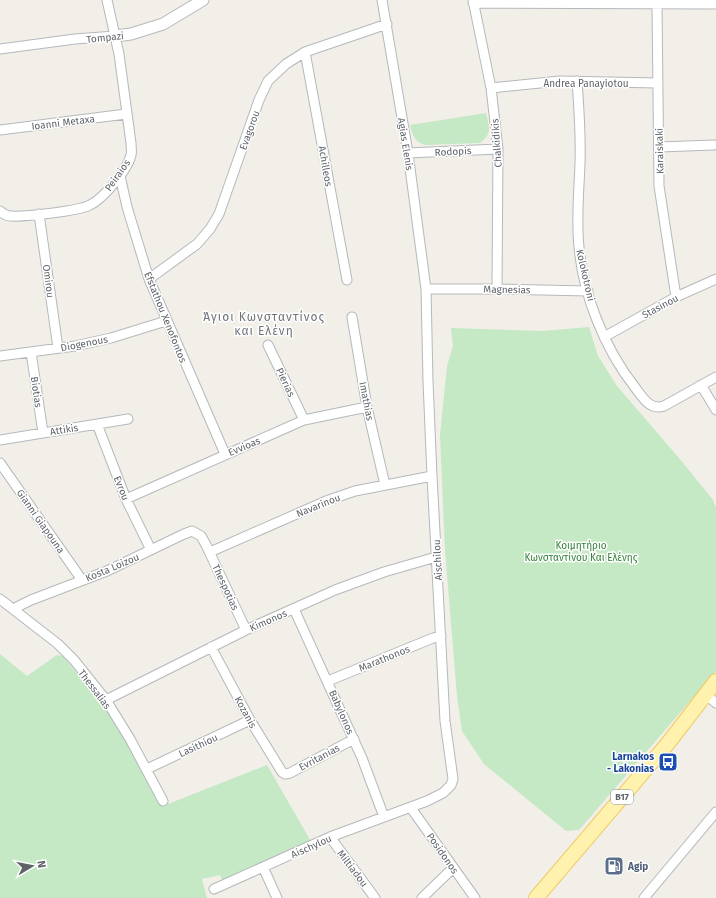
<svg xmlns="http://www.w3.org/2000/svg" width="716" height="898" font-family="'Fira Sans',sans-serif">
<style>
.green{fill:#c5e8c5}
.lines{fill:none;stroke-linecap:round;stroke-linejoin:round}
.minor-casing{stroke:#b5b8bc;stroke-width:11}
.tertiary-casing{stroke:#b5b8bc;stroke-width:13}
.primary-casing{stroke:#f2c960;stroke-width:16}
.minor{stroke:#fff;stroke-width:9}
.tertiary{stroke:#fff;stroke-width:11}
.primary{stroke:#fff2af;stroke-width:14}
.labels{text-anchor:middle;stroke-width:3;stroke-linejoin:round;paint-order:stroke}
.shield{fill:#fff;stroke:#8f9295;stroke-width:1}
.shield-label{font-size:9px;font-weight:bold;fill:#5f6368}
.street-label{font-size:10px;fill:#5f6368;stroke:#fff}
.park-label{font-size:10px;fill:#348238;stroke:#fff}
.transit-label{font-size:10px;font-weight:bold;fill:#164399;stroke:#fff;text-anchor:end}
.service-label{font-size:10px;font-weight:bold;fill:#4e5e75;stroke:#fff;text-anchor:start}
.quarter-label{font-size:12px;letter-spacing:1px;fill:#70757a;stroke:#fff}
</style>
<rect width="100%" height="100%" fill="#f1efe8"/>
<!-- green -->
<path class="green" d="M486,113C489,127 493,133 480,143L425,145C414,142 413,135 410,125Z
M589,327L598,356L617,386L679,458L713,500L716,508V671L579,830L566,831L484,764L462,731L457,696L445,550L440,435L447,366L453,346L451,328L542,331Z
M0,654L27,676L57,655L63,656L114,719L163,806L267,765L313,845L223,883L220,875L202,879L207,898H0Z"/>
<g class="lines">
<!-- minor casing -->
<g class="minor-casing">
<path id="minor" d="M473,0L491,88L498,149L497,289
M473,3L716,4
M657,4L659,186L676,297
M0,49L75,39L115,36
M305,52L347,280
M577,81C579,108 581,136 580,163C579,191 576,220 579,247C583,295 605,349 634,386C642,396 649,411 664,406L716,377
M491,88L560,81L657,83
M0,130L126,114
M659,147L714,145
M408,153L498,149
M120,176L127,207L149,279L225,454
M0,211C3,214 7,216 11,216C25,217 79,211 90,205C103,199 128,169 131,155C132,151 131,147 131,143L119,54L107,0
M39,214L58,348
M149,279L197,244L210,229L219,214L259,100L268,81L286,64L305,52L387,24
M426,289H497L588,291
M352,317L367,407L385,485
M604,337L676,297L716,279
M268,345L304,420
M31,352L43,433
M0,356L75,346L111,338L166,321
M701,385L716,410
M97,424L126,499L151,550
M0,440L128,419
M0,463L82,580
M126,499L304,420L367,407
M210,552L326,501L355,491L432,476
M0,599L58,644L74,660L106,700L130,739L163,801
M13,609L31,600L107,571L184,534L192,531L201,536L206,545L246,630
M294,609L362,758L384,817
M211,647L250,720L282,772L285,774L290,773L354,739
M328,681L433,638L441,636
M705,694L716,703
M106,700L246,630L335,590L384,572L436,557
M147,769L250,720
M411,808L475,898
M330,837L375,898
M263,867L277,898
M214,889L330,837L427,801L443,793L451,785L453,779L445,721L432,476L428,381L426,289L408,153L382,0
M422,898L453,868
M644,898L716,812"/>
</g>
<!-- tertiary casing -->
<g class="tertiary-casing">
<path id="tertiary" d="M115,36L131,34L163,24L203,0"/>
</g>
<!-- primary casing -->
<g class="primary-casing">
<path id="primary" d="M536,898L669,742L716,681"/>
</g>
<!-- minor -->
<use href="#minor" class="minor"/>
<!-- tertiary -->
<use href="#tertiary" class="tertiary"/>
<!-- primary -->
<use href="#primary" class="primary"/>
</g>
<!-- icons -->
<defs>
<g id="bus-square" transform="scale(1)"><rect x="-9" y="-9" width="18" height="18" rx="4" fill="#1a4fb4" stroke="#fff"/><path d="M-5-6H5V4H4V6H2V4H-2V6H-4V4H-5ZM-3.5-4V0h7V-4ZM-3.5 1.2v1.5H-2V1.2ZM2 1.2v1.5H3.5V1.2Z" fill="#fff"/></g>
<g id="fuel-square" transform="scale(1)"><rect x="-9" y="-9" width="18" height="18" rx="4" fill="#5c6f8a" stroke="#fff"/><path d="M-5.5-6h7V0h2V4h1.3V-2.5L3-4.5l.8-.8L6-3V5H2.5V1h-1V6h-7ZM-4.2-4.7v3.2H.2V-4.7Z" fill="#fff"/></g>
</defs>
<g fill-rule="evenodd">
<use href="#bus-square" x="668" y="762"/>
<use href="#fuel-square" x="614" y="866"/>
</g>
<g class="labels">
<!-- shield labels -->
<rect class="shield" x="611" y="790" width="22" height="14" rx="3"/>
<g class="shield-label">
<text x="622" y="800">B17</text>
</g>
<!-- street labels -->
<g class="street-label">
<text transform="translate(105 37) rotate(-6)" y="4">Tompazi</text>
<text x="586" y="87">Andrea Panayiotou</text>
<text transform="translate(63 122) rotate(-7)" y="4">Ioanni Metaxa</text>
<text transform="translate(249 130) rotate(-70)" y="4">Evagorou</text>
<text transform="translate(496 143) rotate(-94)" y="4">Chalkidikis</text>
<text transform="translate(406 144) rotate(81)" y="4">Agias Elenis</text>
<text transform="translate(453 151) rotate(-3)" y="4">Rodopis</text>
<text transform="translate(659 151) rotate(-91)" y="4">Karaiskaki</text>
<text transform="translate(326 166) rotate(80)" y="4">Achilleos</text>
<text transform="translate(117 175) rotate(-55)" y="4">Peiraios</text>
<text transform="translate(586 275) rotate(77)" y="4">Kolokotroni</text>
<text transform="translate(49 281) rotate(82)" y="4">Omirou</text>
<text transform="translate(507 289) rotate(1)" y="4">Magnesias</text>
<text transform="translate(660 306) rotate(-28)" y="4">Stasinou</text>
<text transform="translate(166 317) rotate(68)" y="4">Efstathou Xenofontos</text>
<text transform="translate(84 343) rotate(-11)" y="4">Diogenous</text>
<text transform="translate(286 382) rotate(65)" y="4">Pierias</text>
<text transform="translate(37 392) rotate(82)" y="4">Biotias</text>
<text transform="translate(367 401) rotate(79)" y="4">Imathias</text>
<text transform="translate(64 429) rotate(-9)" y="4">Attikis</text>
<text transform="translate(244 446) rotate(-23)" y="4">Evvioas</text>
<text transform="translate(122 488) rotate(68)" y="4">Evrou</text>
<text transform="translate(318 505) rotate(-22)" y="4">Navarinou</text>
<text transform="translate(41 521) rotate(55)" y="4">Gianni Giapouna</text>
<text transform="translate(437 560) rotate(-93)" y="4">Aischilou</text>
<text transform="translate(112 567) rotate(-23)" y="4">Kosta Loizou</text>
<text transform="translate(226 587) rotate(65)" y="4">Thespotias</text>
<text transform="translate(268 620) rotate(-24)" y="4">Kimonos</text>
<text transform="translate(384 658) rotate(-22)" y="4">Marathonos</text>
<text transform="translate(95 689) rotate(53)" y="4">Thessalias</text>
<text transform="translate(246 712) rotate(61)" y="4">Kozanis</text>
<text transform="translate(342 712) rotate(66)" y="4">Babylonos</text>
<text transform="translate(198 745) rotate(-25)" y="4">Lasithiou</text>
<text transform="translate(319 757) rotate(-28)" y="4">Evritanias</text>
<text transform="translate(311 846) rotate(-24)" y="4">Aischylou</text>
<text transform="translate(443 853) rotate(55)" y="4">Posidonos</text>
<text transform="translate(353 868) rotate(53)" y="4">Miltiadou</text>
</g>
<!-- park labels -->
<g class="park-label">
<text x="581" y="549">Κοιμητήριο<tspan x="581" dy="12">Κωνσταντίνου Και Ελένης</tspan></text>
</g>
<!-- transit labels -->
<g class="transit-label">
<text x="654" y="760">Larnakos<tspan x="654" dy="12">- Lakonias</tspan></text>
</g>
<!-- service labels -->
<g class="service-label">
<text x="628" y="870">Agip</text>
</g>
<!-- quarter labels -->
<g class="quarter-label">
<text x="264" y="321">Άγιοι Κωνσταντίνος<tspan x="264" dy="14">και Ελένη</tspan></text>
</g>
</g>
<!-- north arrow -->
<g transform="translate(32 866) rotate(80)" stroke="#ffffff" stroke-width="3" paint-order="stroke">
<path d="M0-3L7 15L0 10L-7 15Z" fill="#5f6368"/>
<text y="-6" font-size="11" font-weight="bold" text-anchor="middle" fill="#5f6368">N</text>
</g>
</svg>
